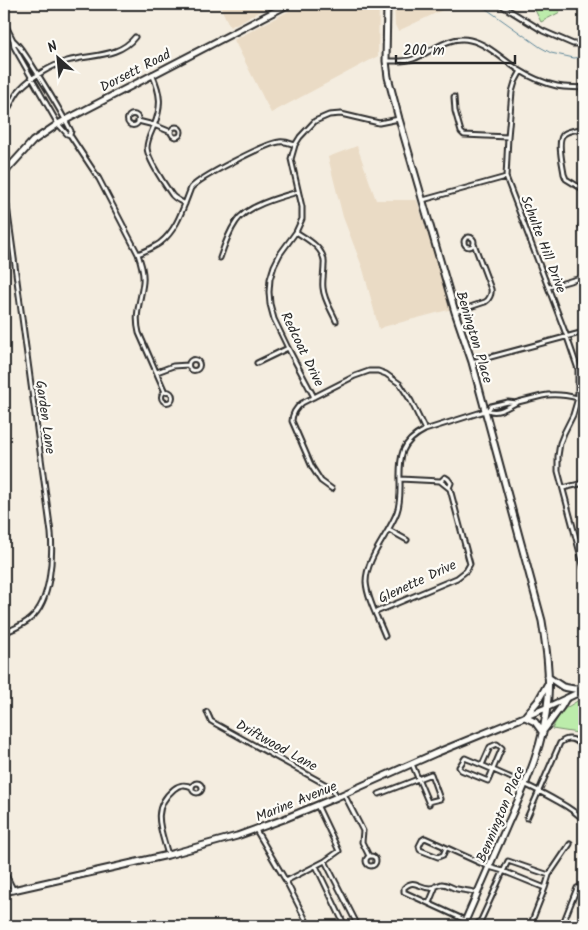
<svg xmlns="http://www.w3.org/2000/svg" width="588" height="930" font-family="Kalam,sans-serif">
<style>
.built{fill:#eadbc5}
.green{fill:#bcecab;stroke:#748c6b}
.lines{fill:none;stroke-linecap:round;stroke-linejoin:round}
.stream{stroke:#5f8799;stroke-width:1}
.street-casing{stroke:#2b2b2b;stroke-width:7}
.secondary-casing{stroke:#2b2b2b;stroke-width:9}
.street{stroke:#fdfcf7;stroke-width:3}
.secondary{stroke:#fdfcf7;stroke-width:5}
.labels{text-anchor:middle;stroke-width:4.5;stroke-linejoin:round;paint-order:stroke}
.street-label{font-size:14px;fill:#2b2b2b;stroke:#fdfcf7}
</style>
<rect width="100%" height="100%" fill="#f4ede0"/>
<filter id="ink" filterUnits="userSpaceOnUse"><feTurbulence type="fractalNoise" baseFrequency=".02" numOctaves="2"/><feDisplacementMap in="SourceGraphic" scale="10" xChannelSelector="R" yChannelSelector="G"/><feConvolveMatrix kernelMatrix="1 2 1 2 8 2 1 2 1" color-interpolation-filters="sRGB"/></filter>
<g filter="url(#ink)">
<!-- built -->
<path class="built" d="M219,4H274L230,27Z
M302,4H379L378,56L271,113L234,40Z
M394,4H453V5L398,31L395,25Z
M357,146L376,200H417L452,309L383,327L379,329L363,269L343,217L328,157Z"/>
<!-- green -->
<path class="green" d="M532,4H555L560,12L541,22Z
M579,700L584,710V734L552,729L561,711Z"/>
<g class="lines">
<!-- stream -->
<path class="stream" d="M476,4L485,8L540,47L551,53L574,58L584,57"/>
<!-- street casing -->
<g class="street-casing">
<path id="street" d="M499,4L543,31L573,44H584
M4,22L13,40L14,47L58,124L67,134L70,135
M13,40C21,47 26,56 32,65C46,87 60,109 71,131L70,135L99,179L138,254C141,263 144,272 143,282C141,301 134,313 139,333L165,392
M386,61C396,61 404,62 413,59C432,52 448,35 470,40C488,44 503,60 519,70C530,77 544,83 557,86C566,88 576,87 584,88
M521,71L515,82L512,92L508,137L506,177L567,337L578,369V398L573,415L564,433L560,443L558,456V471L584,568
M152,74C161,94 162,106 154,126C151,133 147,140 147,148C148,160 165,185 172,195C175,199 181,201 185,204
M583,88L584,128
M454,97L455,111L461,132L464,135L508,137
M4,112L7,111C11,104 15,94 21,88C31,77 53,65 67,61C91,54 119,58 135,37
M127.5 120a5.5 5.5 0 1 1 11 0a5.5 5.5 0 1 1-11 0Z
M138,121L154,125L171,132
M171 132a5 5 0 1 1 10 0a5 5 0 1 1-10 0Z
M584,128C578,130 569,130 564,134C556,139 563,166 564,174L566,179L584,190
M4,184L51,533C53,557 51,601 31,618C24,625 13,629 4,633
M423,200L506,177
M581,226L584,220
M296,232C307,239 326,249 324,265C324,273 322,281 323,288C324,300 332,311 336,321
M464 242a5 5 0 1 1 10 0a5 5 0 1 1-10 0Z
M138,254C145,251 153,248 160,243C177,230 183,208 191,188C200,177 265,144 279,142C285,141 289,143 295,145
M220,258C224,246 229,232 236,222C246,206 280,197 298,192
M549,287L584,277
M455,312L485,302C489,300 492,294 491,289L474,244
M188.5 365a5.5 5.5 0 1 1 11 0a5.5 5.5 0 1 1-11 0Z
M472,362L584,332
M257,363L288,348
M157,372L173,366L188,365
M161.5 397a5.5 5.5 0 1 1 11 0a5.5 5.5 0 1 1-11 0Z
M314,397L288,348L274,319L270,304L269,292L270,279L274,266L280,254L296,232L302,219V207L291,159L295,145L300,137L315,121L329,115L341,114L379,123L399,119
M488,410C498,415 509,406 518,402C526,400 534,398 542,396C554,393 566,395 578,398
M441,481L445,477L448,479L451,483L449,488
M563,488L584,483
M332,489L321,481L312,467L292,421C292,413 296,408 302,403L355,376L369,371H378L386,374L400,384L411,401L425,430
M389,530L407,540
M577,540L584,538
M376,612L457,578L466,571L470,564L450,489L440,481L400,479
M385,636C379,620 367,599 366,582C366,558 389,534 397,512C404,493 396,470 403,451C407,441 415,435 425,430L488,410L491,406L508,402L517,403
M580,693L584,701
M207,712L211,721L216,724L332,788L337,797
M412,764L429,804
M482,765L490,747L497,744L502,748L488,781L461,770L459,767L465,758C496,771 528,784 557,801C566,806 577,812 584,821
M192 788a5 5 0 1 1 10 0a5 5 0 1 1-10 0Z
M344,794L363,831L362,842L369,856
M379,794L431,774L440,799L428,802
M527,818L560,743C569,735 576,740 584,747
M256,830L286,881L309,926
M446,848L443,855L438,857L420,850L419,846L422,840L425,838L489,867L503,871L545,888
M168,855C161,829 150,809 174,789C180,784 185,784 192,787
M366 861a5 5 0 1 1 10 0a5 5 0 1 1-10 0Z
M325,861L358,926
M316,866L345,926
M4,871L13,889
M286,881L325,861L339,851L317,805
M429,903L436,886
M465,920L404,892V888C415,878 418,888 430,888C434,888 438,885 442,884C447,884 452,888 457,889C465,891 469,890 477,893
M475,926L481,920L508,861L549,875
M530,926L545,888L549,875L570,844
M562,926L577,888L584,885"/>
</g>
<!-- secondary casing -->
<g class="secondary-casing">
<path id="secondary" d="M387,4L386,61L388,77L399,119L455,312L472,362L542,621C546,646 550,672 548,698C544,744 528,779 509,821C494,856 478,891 463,926
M4,173L33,141L58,124L289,4
M548,677L563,687L574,689L584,688
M526,715L538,701L547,685
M525,717L535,722L543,733
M544,730L561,707L565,700
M4,892L168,855L237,836L284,819L337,797L436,753L546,708L584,690"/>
</g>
<!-- street -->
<use href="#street" class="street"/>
<!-- secondary -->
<use href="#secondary" class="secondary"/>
</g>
</g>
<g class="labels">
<!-- street labels -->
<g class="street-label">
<text transform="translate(135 70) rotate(-27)" y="5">Dorsett Road</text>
<text transform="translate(544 244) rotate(69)" y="5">Schulte Hill Drive</text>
<text transform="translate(475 337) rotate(73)" y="5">Benington Place</text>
<text transform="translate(303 349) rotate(64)" y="5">Redcoat Drive</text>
<text transform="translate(46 417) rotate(82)" y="5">Garden Lane</text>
<text transform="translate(417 581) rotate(-25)" y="5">Glenette Drive</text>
<text transform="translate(277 745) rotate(29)" y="5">Driftwood Lane</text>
<text transform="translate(296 801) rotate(-22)" y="5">Marine Avenue</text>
<text transform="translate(500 814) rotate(-67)" y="5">Bennington Place</text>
</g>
</g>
<!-- margin -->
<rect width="588" height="930" fill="none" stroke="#fdfcf7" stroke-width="20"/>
<rect x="10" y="10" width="568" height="910" fill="none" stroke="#2b2b2b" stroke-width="2" filter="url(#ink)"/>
<!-- north arrow -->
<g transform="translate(58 58) rotate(333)" stroke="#fdfcf7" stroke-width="4" paint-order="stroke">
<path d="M0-4L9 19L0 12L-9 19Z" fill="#2b2b2b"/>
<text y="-8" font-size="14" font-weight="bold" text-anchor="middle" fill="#2b2b2b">N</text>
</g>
<!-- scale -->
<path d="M396 55v8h119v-8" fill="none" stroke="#2b2b2b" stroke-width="2.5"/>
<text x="403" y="55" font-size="15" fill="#2b2b2b" stroke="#fdfcf7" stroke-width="4" paint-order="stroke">200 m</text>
</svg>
